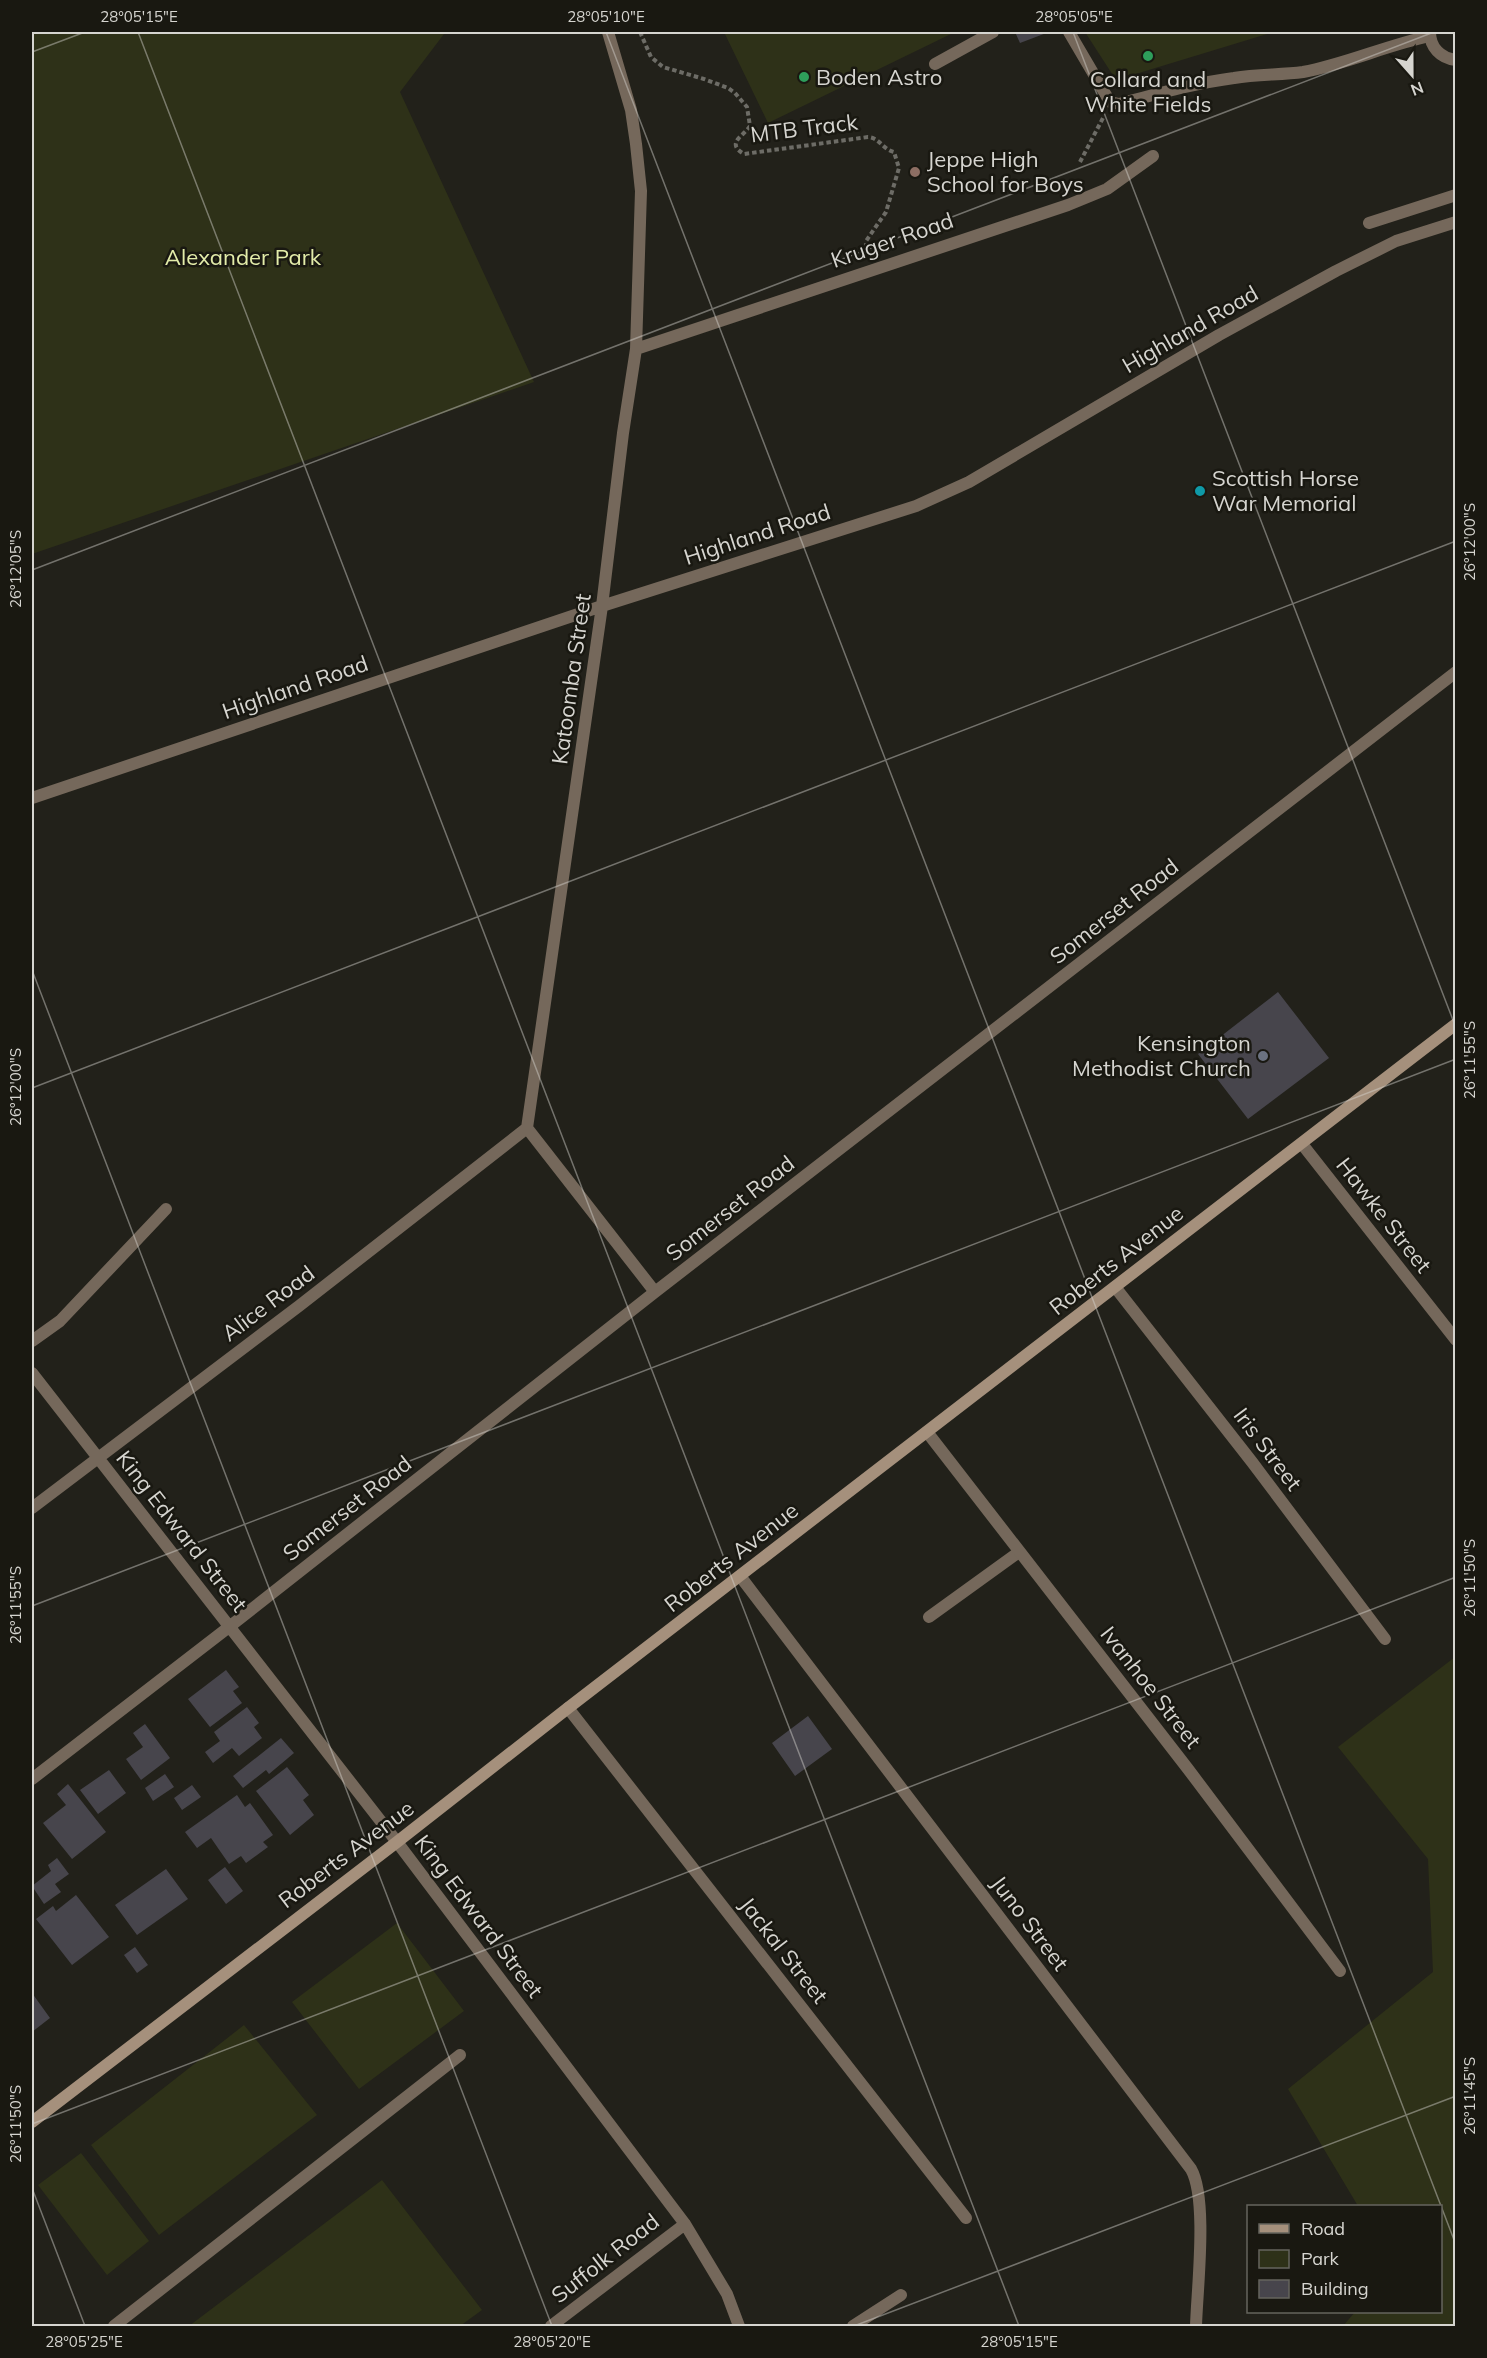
<svg xmlns="http://www.w3.org/2000/svg" width="1487" height="2358" font-family="Mulish,sans-serif">
<style>
.green{fill:#2e3118}
.building{fill:#47454c}
.lines{fill:none;stroke-linecap:round;stroke-linejoin:round}
.path{stroke:#6d6c66;stroke-width:4;stroke-dasharray:4.5 3;stroke-linecap:butt}
.service{stroke:#75685b;stroke-width:12}
.pedestrian{stroke:#75685b;stroke-width:12}
.minor{stroke:#75685b;stroke-width:12}
.tertiary{stroke:#75685b;stroke-width:12}
.secondary{stroke:#a5907c;stroke-width:12}
.ticks{fill:none;stroke:#d6d5d0;stroke-width:1.5;stroke-opacity:0.45}
.leisure-dot{fill:#2e9e5b;stroke:#191811;stroke-width:2}
.education-dot{fill:#8d6e63;stroke:#191811;stroke-width:2}
.culture-dot{fill:#0f9aa8;stroke:#191811;stroke-width:2}
.worship-dot{fill:#6b7280;stroke:#191811;stroke-width:2}
.labels{text-anchor:middle;stroke-width:5;stroke-linejoin:round;paint-order:stroke}
.poi-label{font-size:22px;fill:#d6d5d0;stroke:#191811;text-anchor:start}
.street-label{font-size:22px;fill:#d6d5d0;stroke:#191811}
.park-label{font-size:22px;fill:#e3eca9;stroke:#191811}
.neatline{fill:none;stroke:#d6d5d0;stroke-width:2}
.ticks-label{font-size:15px;text-anchor:middle;fill:#d6d5d0}
</style>
<rect width="100%" height="100%" fill="#22211a"/>
<!-- green -->
<path class="green" d="M32,32H441L444,34L400,92L534,382L32,554Z
M724,32H955L768,123Z
M1085,32H1274L1116,80Z
M1455,1657V2326H1343L1355,2312H1440V2206H1358L1288,2089L1433,1972L1428,1859L1338,1747Z
M397,1923L464,2011L359,2089L292,2002Z
M244,2025L317,2115L159,2235L91,2145Z
M81,2153L149,2241L107,2275L38,2185Z
M382,2180L482,2310L460,2326H189Z"/>
<!-- building -->
<path class="building" d="M1015,32H1049L1020,43Z
M1278,992L1329,1058L1248,1119L1198,1054Z
M226,1670L239,1687L233,1691L242,1703L210,1727L188,1699Z
M247,1707L259,1723L254,1727L262,1738L239,1756L232,1748L213,1763L205,1752L220,1741L214,1732Z
M808,1716L832,1749L795,1776L772,1743Z
M145,1724L170,1758L141,1780L126,1759L143,1747L133,1733Z
M281,1738L294,1753L269,1774L266,1770L243,1788L233,1776Z
M287,1767L309,1795L303,1800L314,1815L290,1835L256,1791Z
M109,1770L126,1793L98,1814L80,1790Z
M165,1774L174,1787L153,1801L145,1788Z
M68,1784L106,1832L72,1859L43,1823L66,1805L57,1794Z
M192,1785L201,1797L182,1810L174,1798Z
M237,1795L245,1807L250,1803L273,1835L263,1842L268,1847L246,1863L241,1856L229,1864L211,1838L197,1848L185,1832Z
M57,1858L69,1874L55,1884L61,1892L44,1904L32,1886L51,1871L48,1865Z
M225,1867L243,1891L226,1904L208,1880Z
M166,1869L188,1899L137,1935L115,1905Z
M76,1895L109,1937L72,1965L36,1919L53,1906L56,1911Z
M135,1947L148,1965L137,1973L124,1955Z
M32,1993L50,2018L32,2032Z"/>
<g class="lines">
<!-- path -->
<path class="path" d="M640,32L651,57L663,67L704,79L728,88L735,93L747,107L750,126C744,136 725,143 744,154L868,137C880,138 882,149 894,152L899,168L886,212L866,241V257
M1080,162L1104,116"/>
<!-- service -->
<path class="service" d="M32,1341L60,1321L166,1209
M929,1617L1019,1552
M853,2326L901,2295"/>
<!-- pedestrian -->
<path class="pedestrian" d="M1069,32L1110,102L1119,104C1157,94 1195,83 1234,78C1257,74 1280,75 1303,72C1346,64 1387,45 1430,36
M935,64L993,32"/>
<!-- minor -->
<path class="minor" d="M608,32L631,110L636,144L641,191L636,349L623,433L602,606L527,1128L655,1292
M1430,32C1430,47 1440,58 1456,60
M1369,223L1456,195
M636,349L1068,205L1107,189L1153,156
M32,798L602,606L916,506L969,482L1219,335L1336,271L1396,241L1456,222
M1302,1144L1456,1340
M1115,1287L1252,1462L1385,1639
M32,1373L397,1842L685,2224L727,2294L739,2326
M927,1432L1188,1769L1340,1971
M32,1508L299,1306L527,1128
M568,1708L966,2218
M32,1779L229,1627L655,1292L1456,672
M114,2326L460,2055
M551,2326L685,2224"/>
<!-- tertiary -->
<path class="tertiary" d="M740,1576L1191,2169C1208,2199 1197,2289 1196,2326"/>
<!-- secondary -->
<path class="secondary" d="M32,2122L397,1842L568,1708L1456,1024"/>
</g>
<!-- ticks -->
<path class="ticks" d="M138,32L1019,2326M606,32L1456,2245M1073,32L1456,1028M32,52L85,32M32,570L1434,32M32,970L552,2326M32,1088L1456,541M32,1606L1456,1059M32,2124L1456,1577M32,2188L85,2326M854,2326L1456,2096"/>
<!-- markers -->
<g class="leisure-dot">
<circle cx="1148" cy="56" r="6"/>
<circle cx="804" cy="77" r="6"/>
</g>
<circle class="education-dot" cx="915" cy="172" r="6"/>
<circle class="culture-dot" cx="1200" cy="491" r="6"/>
<circle class="worship-dot" cx="1263" cy="1056" r="6"/>
<g class="labels">
<!-- poi labels -->
<g class="poi-label">
<text x="816" y="85">Boden Astro</text>
<text x="1148" y="87" text-anchor="middle">Collard and<tspan x="1148" dy="25">White Fields</tspan></text>
<text x="927" y="167">Jeppe High<tspan x="927" dy="25">School for Boys</tspan></text>
<text x="1212" y="486">Scottish Horse<tspan x="1212" dy="25">War Memorial</tspan></text>
<text x="1251" y="1051" text-anchor="end">Kensington<tspan x="1251" dy="25">Methodist Church</tspan></text>
</g>
<!-- street labels -->
<g class="street-label">
<text transform="translate(804 128) rotate(-7)" y="8">MTB Track</text>
<text transform="translate(892 240) rotate(-19)" y="8">Kruger Road</text>
<text transform="translate(1190 329) rotate(-30)" y="8">Highland Road</text>
<text transform="translate(757 534) rotate(-18)" y="8">Highland Road</text>
<text transform="translate(571 679) rotate(-82)" y="8">Katoomba Street</text>
<text transform="translate(295 687) rotate(-19)" y="8">Highland Road</text>
<text transform="translate(1114 911) rotate(-38)" y="8">Somerset Road</text>
<text transform="translate(730 1208) rotate(-38)" y="8">Somerset Road</text>
<text transform="translate(1384 1215) rotate(52)" y="8">Hawke Street</text>
<text transform="translate(1116 1260) rotate(-38)" y="8">Roberts Avenue</text>
<text transform="translate(268 1303) rotate(-37)" y="8">Alice Road</text>
<text transform="translate(1268 1449) rotate(53)" y="8">Iris Street</text>
<text transform="translate(347 1508) rotate(-38)" y="8">Somerset Road</text>
<text transform="translate(182 1531) rotate(52)" y="8">King Edward Street</text>
<text transform="translate(731 1557) rotate(-38)" y="8">Roberts Avenue</text>
<text transform="translate(1151 1687) rotate(52)" y="8">Ivanhoe Street</text>
<text transform="translate(346 1854) rotate(-37)" y="8">Roberts Avenue</text>
<text transform="translate(479 1916) rotate(53)" y="8">King Edward Street</text>
<text transform="translate(1030 1923) rotate(53)" y="8">Juno Street</text>
<text transform="translate(784 1950) rotate(52)" y="8">Jackal Street</text>
<text transform="translate(605 2258) rotate(-38)" y="8">Suffolk Road</text>
</g>
<!-- park labels -->
<g class="park-label">
<text x="243" y="265">Alexander Park</text>
</g>
</g>
<!-- border -->
<rect width="1487" height="2358" fill="none" stroke="#191811" stroke-width="66"/>
<!-- legend -->
<rect x="1247" y="2205" width="195" height="108" fill="#191811" stroke="#65645d" stroke-width="1.5"/>
<rect x="1259" y="2224" width="30" height="9" fill="#a5907c" stroke="#65645d" stroke-width="1.5"/>
<text x="1301" y="2235" font-size="18" fill="#d6d5d0">Road</text>
<rect x="1259" y="2250" width="30" height="18" fill="#2e3118" stroke="#65645d" stroke-width="1.5"/>
<text x="1301" y="2265" font-size="18" fill="#d6d5d0">Park</text>
<rect x="1259" y="2280" width="30" height="18" fill="#47454c" stroke="#65645d" stroke-width="1.5"/>
<text x="1301" y="2295" font-size="18" fill="#d6d5d0">Building</text>
<!-- north arrow -->
<g transform="translate(1412 75) rotate(159)" stroke="#191811" stroke-width="4.5" paint-order="stroke">
<path d="M0-4.5L10 22L0 15L-10 22Z" fill="#d6d5d0"/>
<text y="-9" font-size="16" font-weight="bold" text-anchor="middle" fill="#d6d5d0">N</text>
</g>
<rect x="33" y="33" width="1421" height="2292" class="neatline"/>
<g class="ticks-label">
<text x="139" y="22">28°05'15"E</text>
<text x="606" y="22">28°05'10"E</text>
<text x="1074" y="22">28°05'05"E</text>
<text transform="translate(1470 542) rotate(-90)" y="5">26°12'00"S</text>
<text transform="translate(16 569) rotate(-90)" y="5">26°12'05"S</text>
<text transform="translate(1470 1060) rotate(-90)" y="5">26°11'55"S</text>
<text transform="translate(16 1087) rotate(-90)" y="5">26°12'00"S</text>
<text transform="translate(1470 1578) rotate(-90)" y="5">26°11'50"S</text>
<text transform="translate(16 1605) rotate(-90)" y="5">26°11'55"S</text>
<text transform="translate(1470 2096) rotate(-90)" y="5">26°11'45"S</text>
<text transform="translate(16 2124) rotate(-90)" y="5">26°11'50"S</text>
<text x="84" y="2347">28°05'25"E</text>
<text x="552" y="2347">28°05'20"E</text>
<text x="1019" y="2347">28°05'15"E</text>
</g>
</svg>
